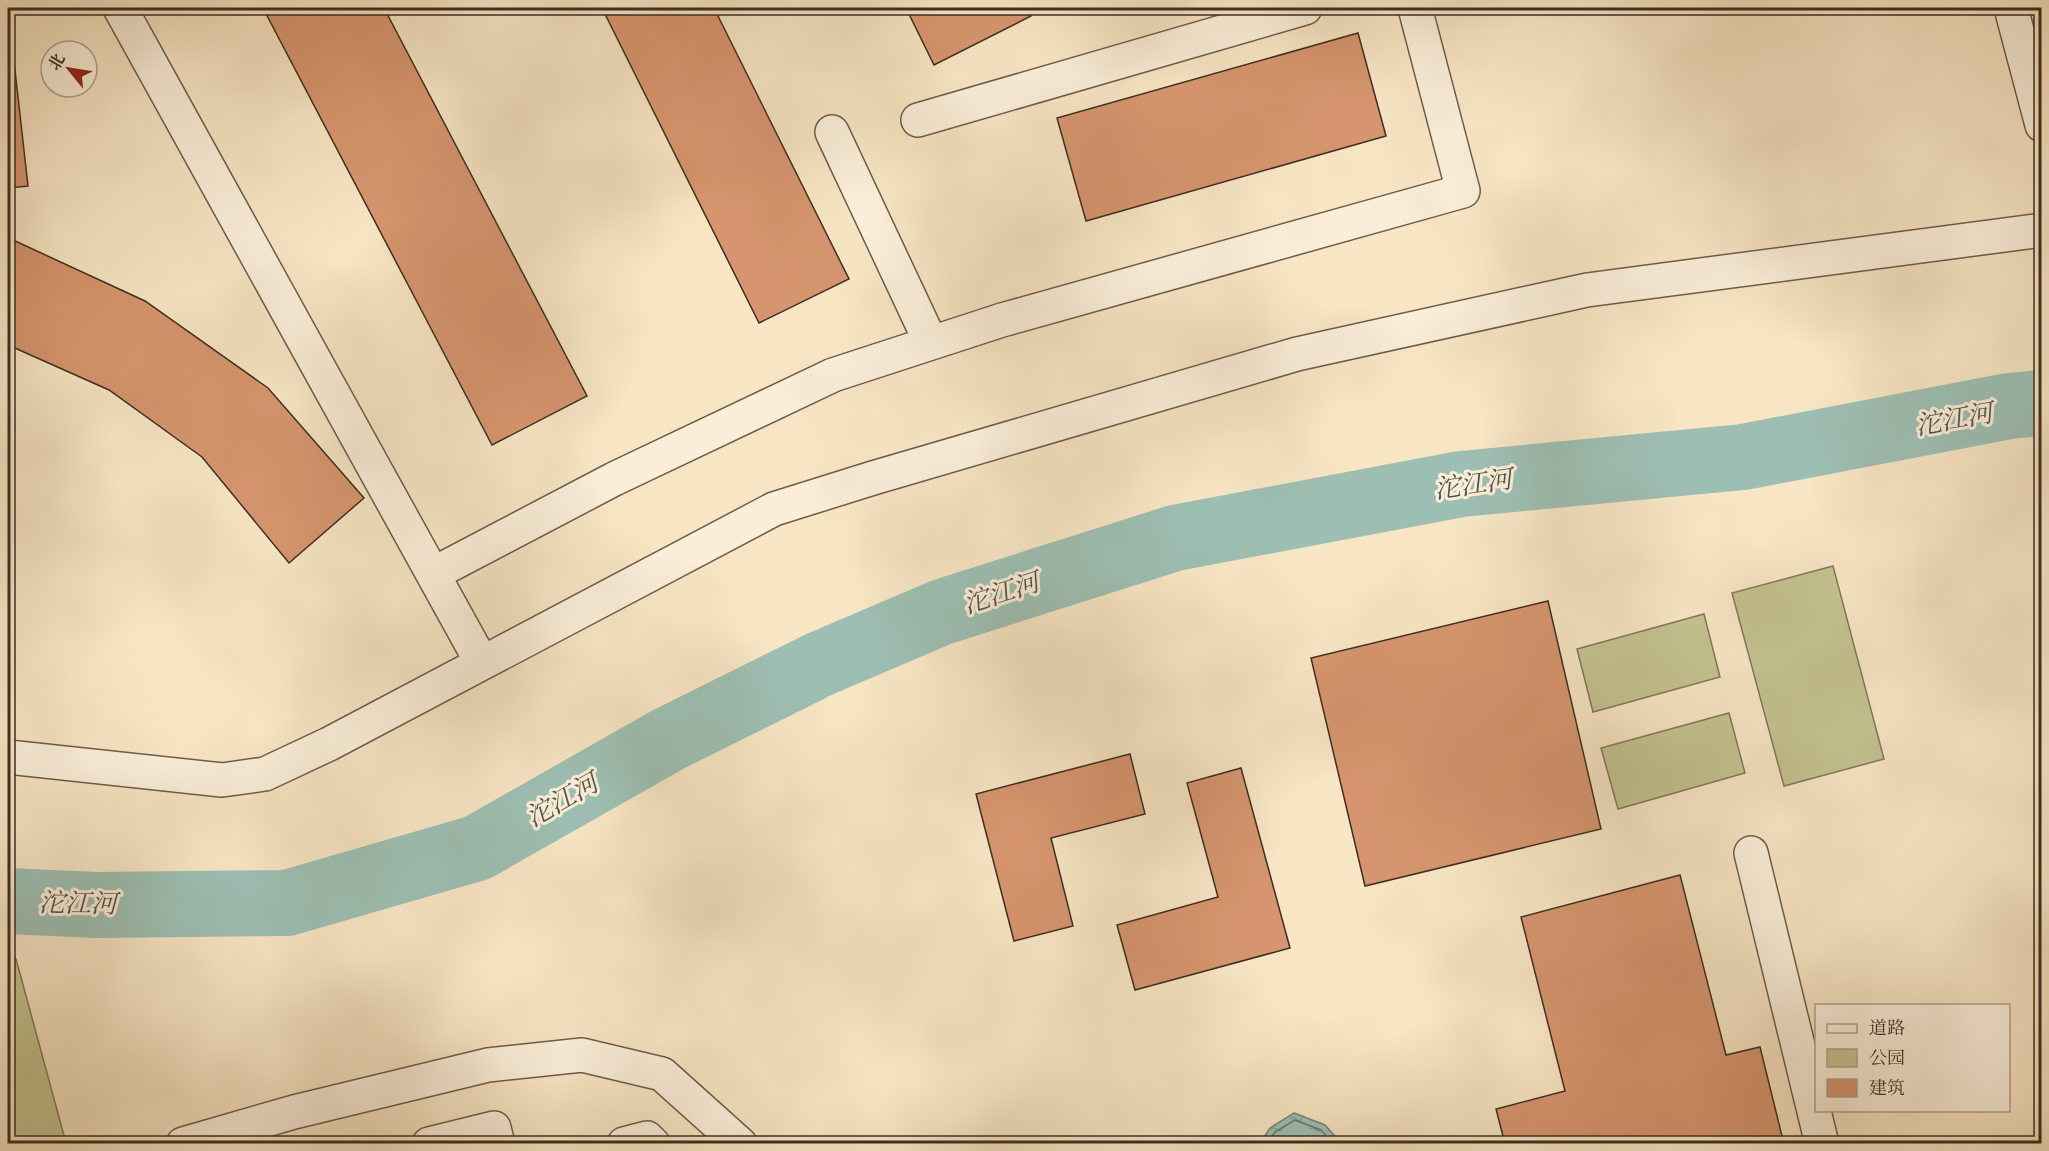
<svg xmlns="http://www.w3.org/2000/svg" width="2049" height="1151" font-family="Vollkorn,'Noto Serif SC',serif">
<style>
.green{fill:#c3c290;stroke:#807859;stroke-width:1.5}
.water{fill:url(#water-ripples);stroke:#778579;stroke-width:1.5}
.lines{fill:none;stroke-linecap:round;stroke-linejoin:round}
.shore{stroke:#6d766a;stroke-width:1.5}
.river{stroke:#9dbfb3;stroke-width:66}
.building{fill:#d6956e;stroke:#3d2e22;stroke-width:1.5}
.minor-casing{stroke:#6c5c4a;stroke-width:36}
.minor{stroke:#faeed9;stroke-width:33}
.labels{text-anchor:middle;stroke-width:6;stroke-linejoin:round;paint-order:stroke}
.water-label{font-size:26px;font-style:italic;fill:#555246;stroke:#faeed9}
</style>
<defs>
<pattern id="water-ripples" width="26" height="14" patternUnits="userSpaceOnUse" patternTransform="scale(1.5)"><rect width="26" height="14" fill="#9dbfb3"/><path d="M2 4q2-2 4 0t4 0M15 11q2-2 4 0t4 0" fill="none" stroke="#819c91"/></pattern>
</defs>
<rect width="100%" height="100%" fill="#f7e5c4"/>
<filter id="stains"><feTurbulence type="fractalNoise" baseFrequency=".00333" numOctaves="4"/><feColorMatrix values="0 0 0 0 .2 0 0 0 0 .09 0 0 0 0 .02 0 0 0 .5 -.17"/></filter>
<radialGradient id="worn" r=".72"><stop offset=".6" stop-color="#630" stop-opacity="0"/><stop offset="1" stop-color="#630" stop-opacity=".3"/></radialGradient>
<!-- green -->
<path class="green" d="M1833,566L1884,759L1784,786L1732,593Z
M1704,614L1720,677L1593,712L1577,649Z
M1729,713L1745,773L1618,809L1601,748Z
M8,958L16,959L66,1143H8Z"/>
<!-- water -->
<path class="water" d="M1294,1113L1325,1125L1341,1143H1260L1270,1128Z"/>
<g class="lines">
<!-- shore -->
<path class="shore" d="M1267,1144L1275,1132L1295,1120L1321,1130L1333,1144"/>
<!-- river -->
<path class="river" d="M8,901L96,905L287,903L477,848L669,739L820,664L942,612L1175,538L1461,484L1743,457L2009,406L2042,403"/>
</g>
<!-- building -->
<path class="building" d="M8,8L28,186L8,188Z
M263,8H384L587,396L492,445Z
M602,8H714L849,279L759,323Z
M906,8H1027L1031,16L934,65Z
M1358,33L1386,136L1086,221L1057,118Z
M13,240L145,301L268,388L364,498L289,563L202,457L109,390L8,345V255Z
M1548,601L1601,829L1365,886L1311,658Z
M1130,754L1145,814L1051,838L1073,926L1014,941L976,794Z
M1241,768L1290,948L1135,990L1117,925L1218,897L1187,783Z
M1680,875L1726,1055L1760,1047L1784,1144H1505L1496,1109L1565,1091L1521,917Z"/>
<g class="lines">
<!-- minor casing -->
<g class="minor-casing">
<path id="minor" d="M120,8L482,663
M2011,8L2042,125
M918,120L1305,8
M832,132L931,343
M433,574L614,479L833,375L1002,320L1463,191L1415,8
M8,757L222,780L265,774L329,744L774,509L873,478L1297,354L1587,290L2042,230
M1751,853L1822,1144
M183,1144L294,1112L488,1065L582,1055L662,1074L740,1144
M429,1144L494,1128L498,1144
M624,1144L647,1138L653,1144"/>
</g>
<!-- minor -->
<use href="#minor" class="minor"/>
</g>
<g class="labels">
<!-- water labels -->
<g class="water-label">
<text transform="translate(1954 419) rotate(-10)" y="9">沱江河</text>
<text transform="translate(1473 484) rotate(-8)" y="9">沱江河</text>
<text transform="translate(1001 593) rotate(-18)" y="9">沱江河</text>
<text transform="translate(562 800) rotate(-30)" y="9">沱江河</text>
<text transform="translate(78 903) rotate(1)" y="9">沱江河</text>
</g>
</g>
<!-- margin -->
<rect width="2049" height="1151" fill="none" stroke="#f7e5c4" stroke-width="30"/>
<rect x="9" y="9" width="2031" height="1133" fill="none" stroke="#3d2e22" stroke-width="3"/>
<rect x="15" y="15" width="2019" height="1121" fill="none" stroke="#3d2e22" stroke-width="1.5"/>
<!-- legend -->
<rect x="1815" y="1004" width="195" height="108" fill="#faeed9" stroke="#aea190" stroke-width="1.5"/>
<rect x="1827" y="1024" width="30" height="9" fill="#faeed9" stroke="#aea190" stroke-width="1.5"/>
<text x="1869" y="1034" font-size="18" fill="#3d2e22">道路</text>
<rect x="1827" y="1049" width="30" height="18" fill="#c3c290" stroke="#aea190" stroke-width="1.5"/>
<text x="1869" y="1064" font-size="18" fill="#3d2e22">公园</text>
<rect x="1827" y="1079" width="30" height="18" fill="#d6956e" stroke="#aea190" stroke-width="1.5"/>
<text x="1869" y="1094" font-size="18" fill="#3d2e22">建筑</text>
<!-- north arrow -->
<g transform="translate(69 69) rotate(300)"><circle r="28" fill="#faeed9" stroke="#aea190" stroke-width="1.5"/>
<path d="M0-4.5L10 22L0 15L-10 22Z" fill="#8f2418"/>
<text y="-9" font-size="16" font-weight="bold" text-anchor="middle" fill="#3d2e22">北</text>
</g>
<rect width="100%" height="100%" filter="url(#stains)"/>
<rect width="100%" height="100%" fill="url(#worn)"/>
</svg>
